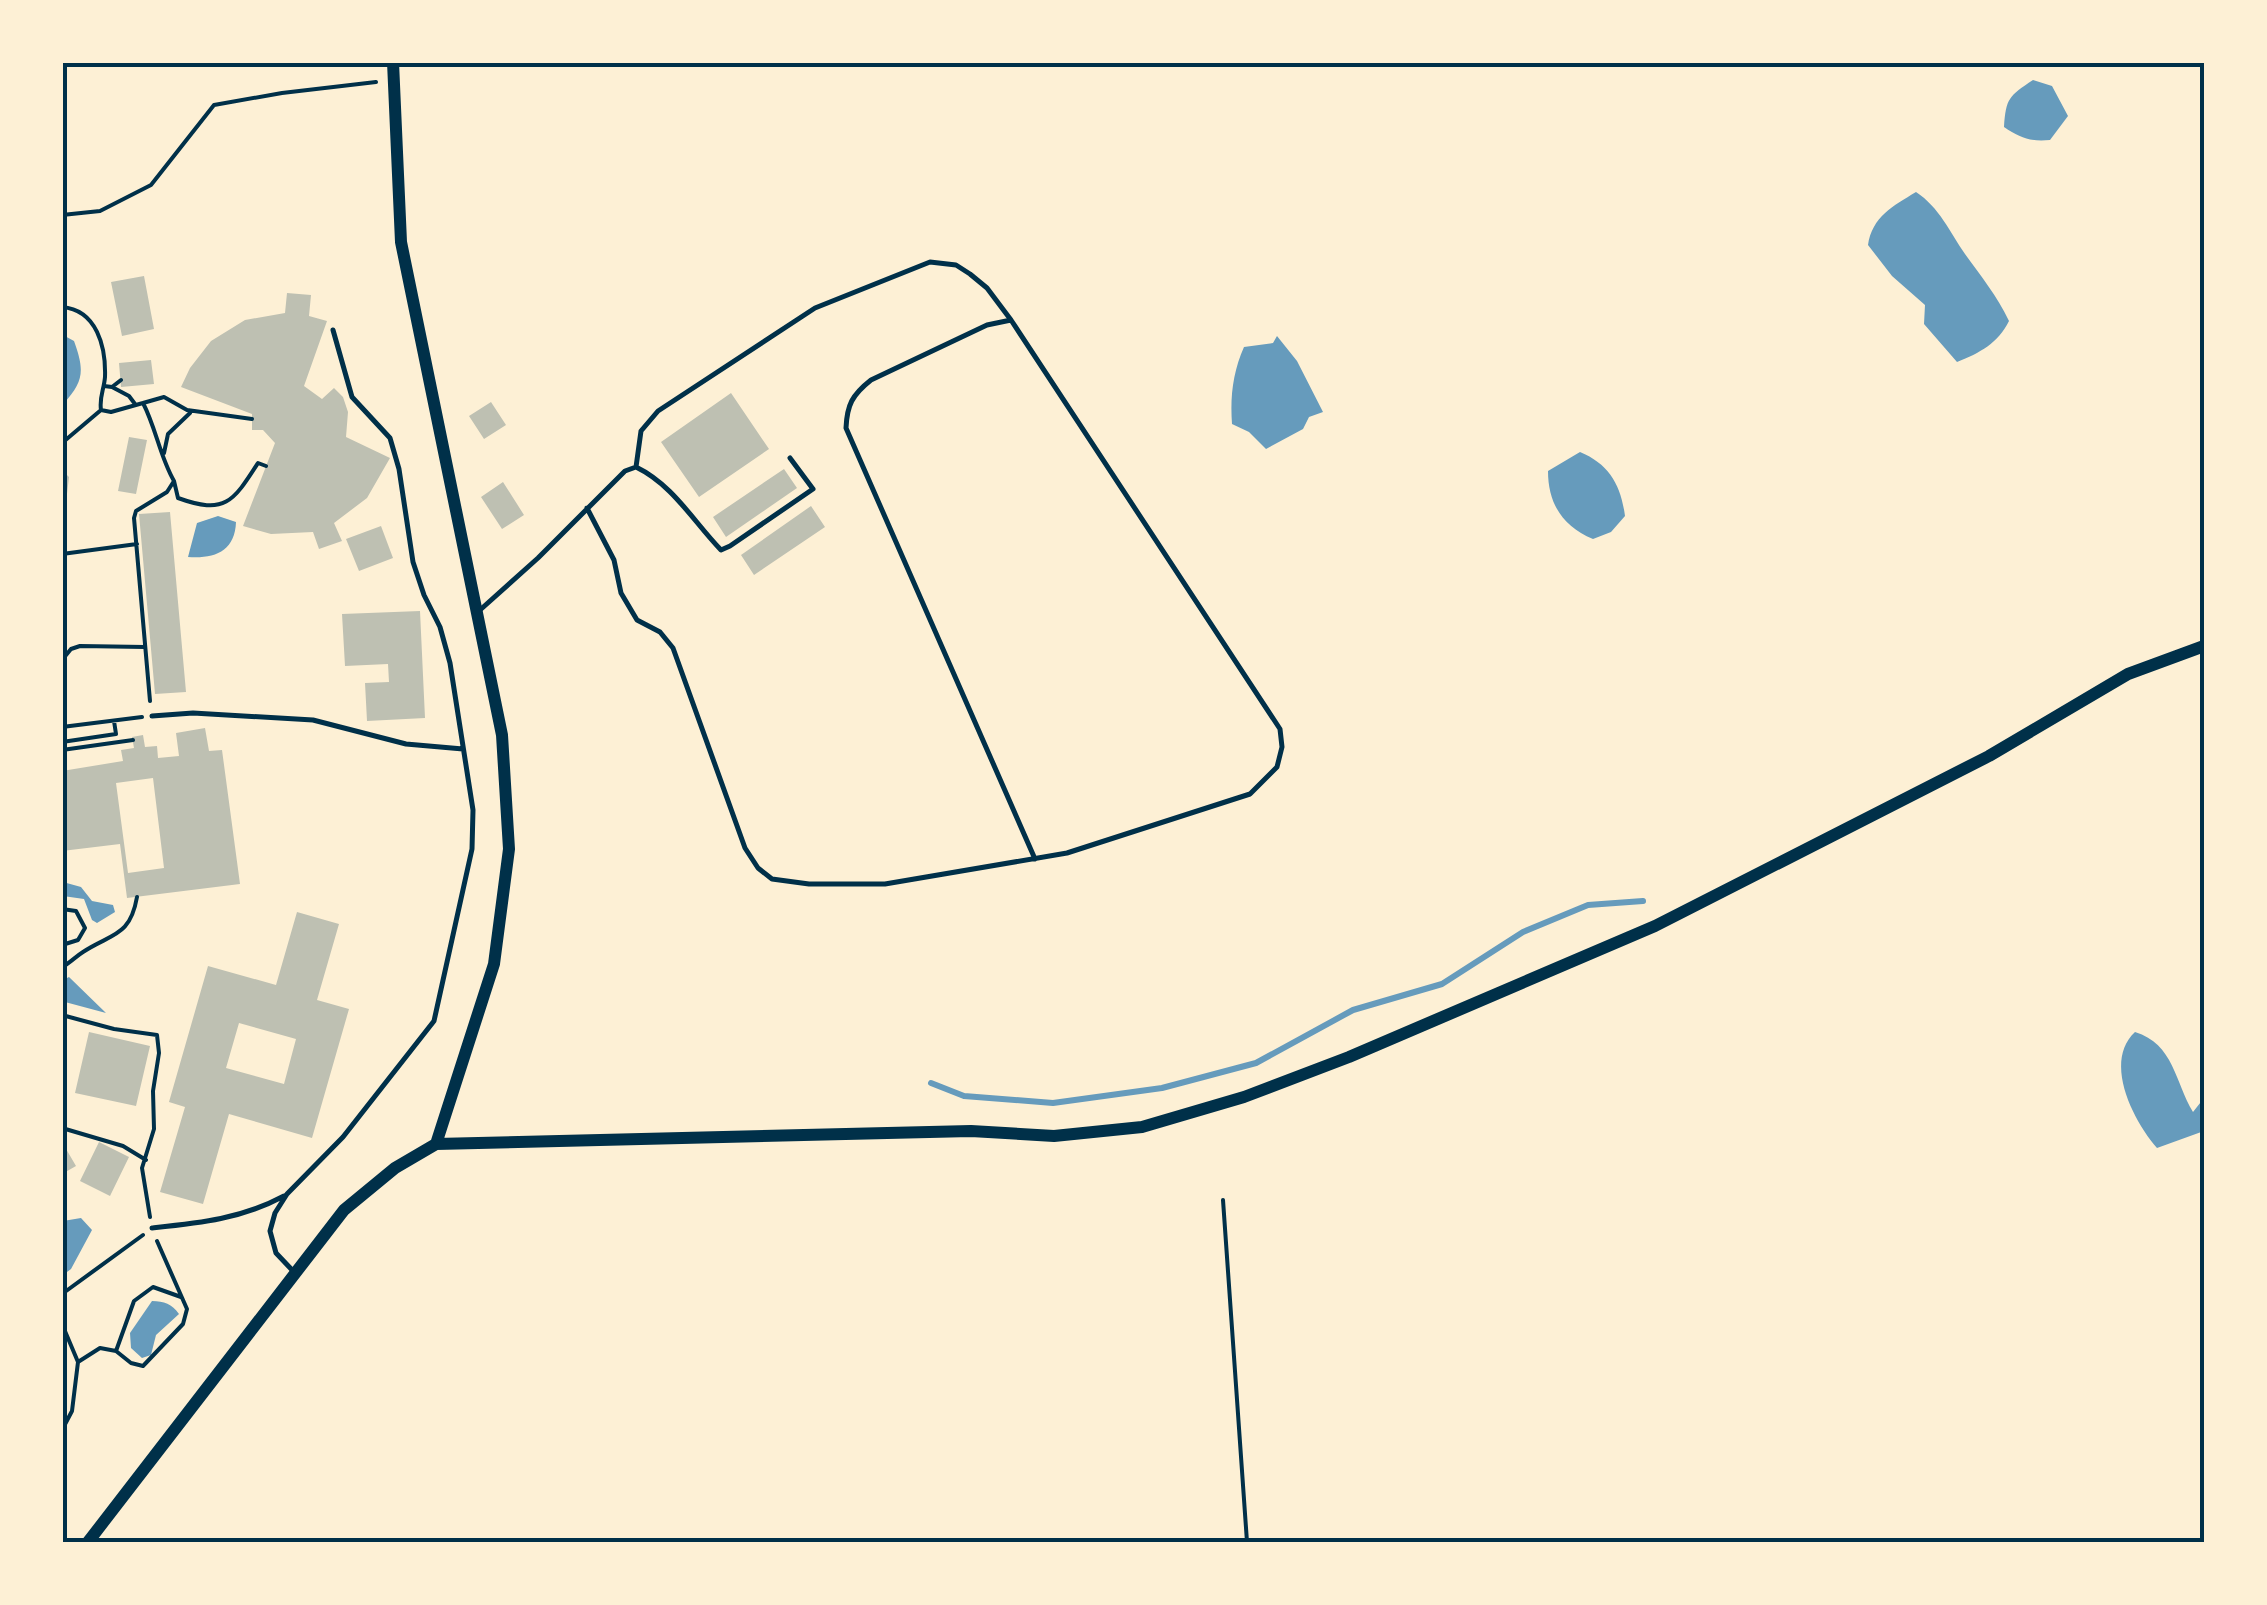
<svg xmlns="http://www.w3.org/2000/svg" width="2267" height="1605" font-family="Literata,serif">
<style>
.water{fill:#669bbc}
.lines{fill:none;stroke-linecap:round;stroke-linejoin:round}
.stream{stroke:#669bbc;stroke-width:6}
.building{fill:#bec0b2;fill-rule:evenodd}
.path{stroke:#003049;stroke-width:4}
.service{stroke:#003049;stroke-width:5}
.tertiary{stroke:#003049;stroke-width:12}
.neatline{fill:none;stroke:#003049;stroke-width:4}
</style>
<rect width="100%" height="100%" fill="#fdf0d5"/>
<!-- water -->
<path class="water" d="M2033,80L2052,86L2068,116L2050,140C2031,142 2020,138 2004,127C2006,98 2009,96 2033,80Z
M1916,192C1939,207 1950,232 1965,254C1981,276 1997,296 2009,321C1998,343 1980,353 1957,362L1924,324L1925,305L1892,276L1868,245C1872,217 1893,206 1916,192Z
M63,335L74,341C84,369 85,381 63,404Z
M1277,336L1297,361L1323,412L1309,417L1303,429L1266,449L1249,432L1232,424C1230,396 1233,372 1244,347L1273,343Z
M1580,452C1609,464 1621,485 1625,516L1611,532L1593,539C1562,526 1548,503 1548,471Z
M218,516L236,522C235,551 215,559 188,557L197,523Z
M63,882L81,887L92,901L113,905L115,912L97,923L92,920L84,899L63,896Z
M69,977L106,1013L65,1002L63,980Z
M2135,1032C2174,1044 2175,1082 2193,1112L2204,1098L2200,1088L2204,1085V1131L2157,1148C2133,1120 2103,1062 2135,1032Z
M81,1218L92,1230L71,1269L63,1275V1221Z
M152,1301C164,1301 172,1304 179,1314L156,1335L151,1355L142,1358L131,1348L130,1333Z"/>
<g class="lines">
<!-- stream -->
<path class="stream" d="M931,1083L964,1096L1053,1103L1162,1088L1256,1063L1353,1010L1442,984L1523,932L1588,905L1643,901"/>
</g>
<!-- building -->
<path class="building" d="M144,276L154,329L122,336L111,282Z
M287,293L311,295L309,316L327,321L304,386L322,399L334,388L343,397L348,412L346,437L390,458L367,498L334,523L342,541L319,549L313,532L271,534L243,526L275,443L263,430H252V414L181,387L190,368L211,341L245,320L285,313Z
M151,360L154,384L121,387L119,363Z
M731,393L769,449L699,497L661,442Z
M491,402L506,425L484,439L469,416Z
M129,437L147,440L136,494L118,491Z
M784,469L797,488L726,537L713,517Z
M62,470L69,477L65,511H62Z
M503,482L524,515L502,529L481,497Z
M811,506L825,527L754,575L741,555Z
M170,512L186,692L155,694L139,514Z
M381,526L393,558L359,571L346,539Z
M420,611L425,718L367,721L365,683L389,682L388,664L345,666L342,614Z
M205,728L209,751L222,750L240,884L127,898L120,844L62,851V771L123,761L121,750L134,748L132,737L143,735L145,747L157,746L158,758L179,756L176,733ZM153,778L164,868L128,873L116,783Z
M297,912L339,924L317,1000L349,1009L312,1138L229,1114L203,1204L160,1192L185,1107L169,1102L208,966L276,985ZM239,1023L296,1039L284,1084L226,1068Z
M89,1032L150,1046L136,1106L75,1093Z
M62,1142L76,1166L62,1174Z
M99,1142L129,1157L110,1196L80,1181Z"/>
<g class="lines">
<!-- path -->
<path class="path" d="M62,215L100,211L151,185L214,105L282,93L376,82
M62,307C97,310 106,347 105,377C104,390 99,397 101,410L111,412L143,403C156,428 160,457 174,481L167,492L136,511L134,518L150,701
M104,386L112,387L121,380
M112,387L129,396L135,404
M143,403L164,397L187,410L252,419
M62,443L101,410
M164,453L168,434L190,413
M174,481L178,498C225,515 233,502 258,463L266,466
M62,554L137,544
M62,660L71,649L80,646L145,647
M62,727L142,717
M62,742L116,734L114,721
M62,750L133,740
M62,909L76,911L85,928L78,940L62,945
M62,967C70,963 75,957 83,952C112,933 130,937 137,897
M62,1015L114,1029L157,1035L159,1053L153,1091L154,1129L142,1168L150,1217
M62,1128L123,1146L146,1160
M1223,1200L1247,1542
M62,1294L143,1235
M62,1324L78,1362L72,1411L62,1430
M116,1351L131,1363L143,1366L183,1324L187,1309L157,1241
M78,1362L100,1348L116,1351L134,1301L153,1287L181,1297"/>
<!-- service -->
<path class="service" d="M1011,320L987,325L871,380C852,395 847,405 846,428L1035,859
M587,508L614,560L621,593L637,620L660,632L673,648L745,848L758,868L772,879L809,884H885L1067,853L1250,794L1277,767L1282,747L1280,729L1011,320L987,288L970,274L956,265L930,262L815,308L658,411L641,431L636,467
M480,610L538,558L625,471L636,467C673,485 693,521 721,550L730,546L813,489L790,458
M152,716L193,713L313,720L406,744L463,749
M152,1228C200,1223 241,1219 284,1196
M294,1272L276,1253L270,1231L275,1213L287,1194L343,1137L434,1021L472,849L473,810L450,663L440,627L424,595L413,562L399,469L390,438L352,397L333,330"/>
<!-- tertiary -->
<path class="tertiary" d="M436,1144L971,1131L1054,1136L1142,1127L1244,1097L1349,1057L1655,926L1989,756L2128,674L2204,646
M88,1542L344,1210L395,1168L436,1144L494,964L509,849L502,735L401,242L393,62"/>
</g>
<!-- border -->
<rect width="2267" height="1605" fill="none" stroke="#fdf0d5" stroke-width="130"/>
<rect x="65" y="65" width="2137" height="1475" class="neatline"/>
</svg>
